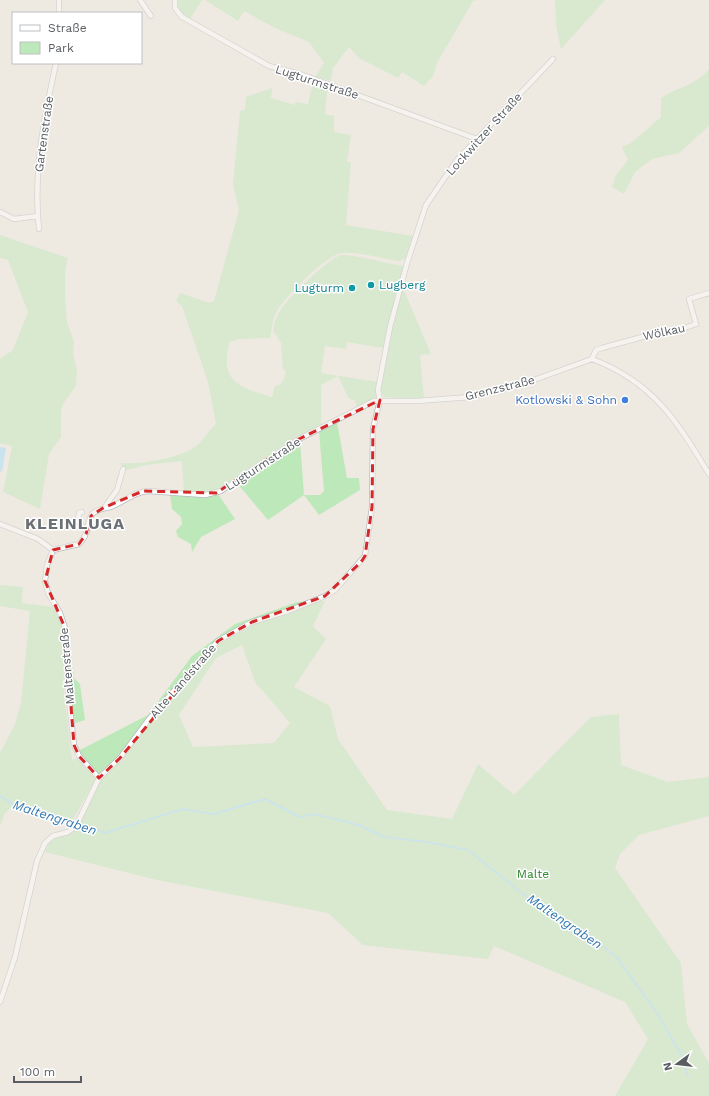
<svg xmlns="http://www.w3.org/2000/svg" width="709" height="1096" font-family="'Work Sans',sans-serif">
<style>
.green{fill:#bde8ba;fill-rule:evenodd}
.water{fill:#9fdcff}
.lines{fill:none;stroke-linecap:round;stroke-linejoin:round}
.stream{stroke:#9fdcff;stroke-width:1.5}
.street-casing{stroke:#b6babf;stroke-width:6}
.street{stroke:#fff;stroke-width:4.5}
.marked{fill:none;stroke:#d62828;stroke-width:3;stroke-dasharray:8 5;stroke-linejoin:round}
.culture-dot{fill:#0f9aa8;stroke:#fff;stroke-width:1.5}
.shop-dot{fill:#3f7fe0;stroke:#fff;stroke-width:1.5}
.labels{text-anchor:middle;stroke-width:3;stroke-linejoin:round;paint-order:stroke}
.street-label{font-size:12px;fill:#595e63;stroke:#fff}
.culture-label{font-size:12px;fill:#0d838f;stroke:#fff;text-anchor:start}
.shop-label{font-size:12px;fill:#366cbe;stroke:#fff;text-anchor:end}
.park-label{font-size:12px;fill:#2f872e;stroke:#fff}
.water-label{font-size:13px;font-style:italic;fill:#3278b0;stroke:#fff}
.district-label{font-size:16px;font-weight:bold;letter-spacing:1px;fill:#6a7075;stroke:#fff}
</style>
<rect width="100%" height="100%" fill="#eeeae1"/>
<!-- green -->
<path class="green" d="M177,0H202L190,19L179,11Z
M205,0H477L473,1L437,63L433,76L424,86L402,72L398,78L359,58L349,47L333,68L331,81L315,77L324,63L309,42L275,28L244,11L238,21Z
M555,0H605L561,49L556,24Z
M709,69V126L679,153L652,159L635,172L624,194L612,187L616,175L628,160L622,147L631,143L661,117V98C676,88 698,84 709,69Z
M313,82L328,85L325,114L334,116V132L351,135L347,162H351L346,225L413,236L406,258L399,261C384,259 356,251 342,253C327,254 284,298 277,311C272,319 272,329 270,338L238,339L230,342C228,347 227,352 227,358C224,385 251,391 272,397L275,386L280,385C284,380 286,376 285,370H283L281,343L273,331C274,324 276,317 280,311C287,299 329,257 342,255C352,254 390,264 403,266L405,270L383,348L347,342L346,349L325,346L321,373L378,382L376,391L377,399L357,409L355,400L349,399L338,376L321,385V427L223,489L208,493L184,492L182,461L146,465L127,470L120,463C139,465 180,458 195,447C202,442 209,430 216,424L208,382L182,306L176,301L180,293L210,303L214,301L239,210L233,184L240,111L245,110L246,97L272,88L271,98L295,105L296,102L308,104Z
M0,235L68,258L65,271V300L67,322L74,342L73,353L77,370L76,386L63,404L61,410V437L49,454L40,509L3,492L12,446L0,443V359L13,350L28,312L8,260L0,258Z
M403,288L431,354L420,355L424,399L384,397L380,390L392,327Z
M337,422L347,478H359L360,490L319,515L304,495L268,520L236,482L300,440L304,495H320L324,491L319,431Z
M170,494H218L235,519L201,537L192,552L191,544L178,537L176,531L182,524L181,517L172,509Z
M0,585L23,587L22,603L54,607L63,628L64,691L72,760L78,758L95,776L96,779L71,823L58,817L11,808L5,813L0,826V753L15,724L21,703L30,611L0,606Z
M325,601L313,626L326,639L294,687L330,706L338,739L387,810L452,819L478,764L514,795L591,717L619,714L621,765L668,782L709,777V816L639,835L620,854L615,868L681,963L687,1024L709,1063V1096H615L648,1039L625,1002L494,946L488,959L363,945L328,913L157,880L45,852L50,840L71,831L101,778L120,754L98,775L78,751L148,715L192,656L235,624L297,602ZM242,645L255,682L290,723L274,743L193,747L179,715L216,658Z
M71,655L74,678L80,684L85,720L75,723L70,690L68,656Z"/>
<!-- water -->
<path class="water" d="M0,447L6,448L2,472L0,471Z"/>
<g class="lines">
<!-- stream -->
<path class="stream" d="M0,796L14,805L59,816L105,833L183,809L214,814L265,799L300,817L314,814L359,825L384,837L427,842L468,850L537,905L592,937L618,959L657,1013L683,1058L688,1077"/>
<!-- street casing -->
<g class="street-casing">
<path id="street" d="M59,0V13
M140,0L151,16
M175,0V8L182,17L269,66L303,75L477,139
M0,212L14,219L38,216
M39,229C33,172 44,118 56,63
M592,359L596,350L602,348L664,331L682,329L696,324L689,299L709,293
M104,508L117,490L123,469
M82,512L79,513C77,522 81,526 87,531
M0,524L38,539L53,550
M53,550L79,544C88,536 86,526 91,516C95,508 107,509 113,506C125,501 134,492 148,491L205,495L221,491L299,439L374,401H417L470,397L517,386L592,359C653,382 677,421 709,474
M53,550L47,565L45,581L48,593L60,613L65,628L68,691L74,745L79,756L99,778
M0,1002L15,957L37,861L45,843L53,836L68,832L76,826L99,778L120,758L149,719L218,641L252,622L288,611L325,596L335,590L365,556L372,507L373,429L380,400L378,390L390,327L407,263L426,205L457,160L553,59"/>
</g>
<!-- street -->
<use href="#street" class="street"/>
</g>
<!-- marked area -->
<path d="M0 0H709V1096H0ZM380,400L373,429L372,507L365,556L361,562L325,596L252,622L218,641L120,758L99,778L79,756L74,745L65,628L45,581L53,550L79,544L86,534L91,516L103,508L143,491L216,493L299,439Z" fill="#eeeae1" fill-opacity=".55" fill-rule="evenodd"/>
<path class="marked" d="M380,400L373,429L372,507L365,556L361,562L325,596L252,622L218,641L120,758L99,778L79,756L74,745L65,628L45,581L53,550L79,544L86,534L91,516L103,508L143,491L216,493L299,439Z"/>
<!-- markers -->
<g class="culture-dot">
<circle cx="371" cy="285" r="4"/>
<circle cx="352" cy="288" r="4"/>
</g>
<circle class="shop-dot" cx="625" cy="400" r="4"/>
<g class="labels">
<!-- street labels -->
<g class="street-label">
<text transform="translate(317 82) rotate(18)" y="4">Lugturmstraße</text>
<text transform="translate(44 134) rotate(-82)" y="4">Gartenstraße</text>
<text transform="translate(484 134) rotate(-48)" y="4">Lockwitzer Straße</text>
<text transform="translate(664 332) rotate(-12)" y="4">Wölkau</text>
<text transform="translate(500 388) rotate(-14)" y="4">Grenzstraße</text>
<text transform="translate(263 464) rotate(-33)" y="4">Lugturmstraße</text>
<text transform="translate(67 666) rotate(-95)" y="4">Maltenstraße</text>
<text transform="translate(183 681) rotate(-49)" y="4">Alte Landstraße</text>
</g>
<!-- culture labels -->
<g class="culture-label">
<text x="379" y="289">Lugberg</text>
<text x="344" y="292" text-anchor="end">Lugturm</text>
</g>
<!-- shop labels -->
<g class="shop-label">
<text x="617" y="404">Kotlowski &amp; Sohn</text>
</g>
<!-- park labels -->
<g class="park-label">
<text x="533" y="878">Malte</text>
</g>
<!-- water labels -->
<g class="water-label">
<text transform="translate(55 817) rotate(18)" y="5">Maltengraben</text>
<text transform="translate(565 921) rotate(34)" y="5">Maltengraben</text>
</g>
<!-- district labels -->
<g class="district-label">
<text x="75" y="529">KLEINLUGA</text>
</g>
</g>
<!-- legend -->
<rect x="12" y="12" width="130" height="52" fill="#ffffff" stroke="#bdbfc1"/>
<rect x="20" y="25" width="20" height="6" fill="#ffffff" stroke="#bdbfc1"/>
<text x="48" y="32" font-size="12" fill="#595e63">Straße</text>
<rect x="20" y="42" width="20" height="12" fill="#bde8ba" stroke="#bdbfc1"/>
<text x="48" y="52" font-size="12" fill="#595e63">Park</text>
<!-- north arrow -->
<g transform="translate(677 1064) rotate(255)" stroke="#ffffff" stroke-width="3" paint-order="stroke">
<path d="M0-3L7 15L0 10L-7 15Z" fill="#595e63"/>
<text y="-6" font-size="11" font-weight="bold" text-anchor="middle" fill="#595e63">N</text>
</g>
<!-- scale -->
<path d="M14 1076v6h67v-6" fill="none" stroke="#595e63" stroke-width="2"/>
<text x="20" y="1076" font-size="12" fill="#595e63" stroke="#ffffff" stroke-width="3" paint-order="stroke">100 m</text>
</svg>
